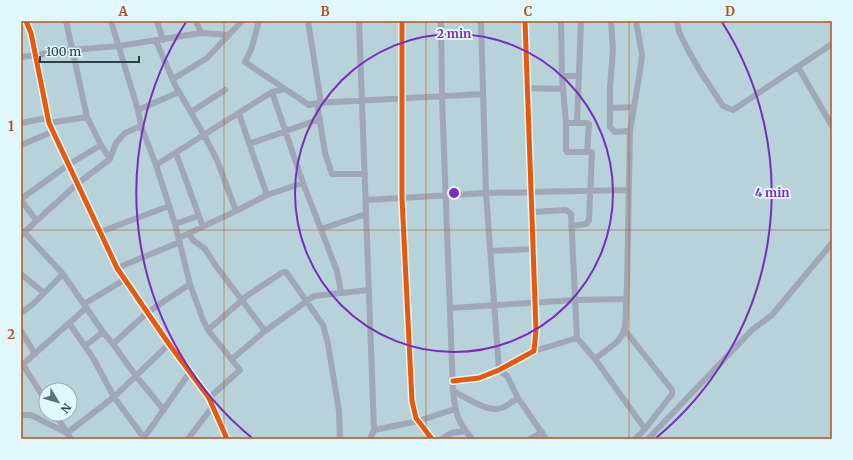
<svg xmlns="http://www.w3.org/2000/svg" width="853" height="460" font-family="Merriweather,serif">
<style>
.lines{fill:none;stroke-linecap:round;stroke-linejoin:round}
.street{stroke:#a0a8b8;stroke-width:6}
.cycleway-casing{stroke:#dff7fd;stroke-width:8}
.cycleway{stroke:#e8590c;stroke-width:5}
.grid{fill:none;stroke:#b9531a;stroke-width:1;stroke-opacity:0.55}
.ring{fill:none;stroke:#7b2cbf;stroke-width:2}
.centre{fill:#7b2cbf;stroke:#dff7fd;stroke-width:2}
.ring-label{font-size:12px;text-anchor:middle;font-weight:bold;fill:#7b2cbf;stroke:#dff7fd;stroke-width:4;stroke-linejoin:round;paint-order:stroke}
.neatline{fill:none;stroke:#b9531a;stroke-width:1.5}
.grid-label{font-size:13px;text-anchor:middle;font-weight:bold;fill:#b9531a}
</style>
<rect width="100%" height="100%" fill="#b7d2d8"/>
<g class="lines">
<!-- street -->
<path class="street" d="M26,21L31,33L49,123L117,268L169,344L209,398L227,439
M66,21L87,117L101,145L110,159
M111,21L138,110L141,126L156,165L175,224L190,284L203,320L208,330L240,370L209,398
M157,21L163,40
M196,21L201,33
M259,21L251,50L245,62L309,105L317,103L483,94
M308,21L321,103
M359,21L374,430
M402,21V198L412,401L416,418L432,439
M441,21L442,97L453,391C455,413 458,422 472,439
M481,21L486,193L499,370L507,376L518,398
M561,21L562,76H578
M611,21L613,50L610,87V127L615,132L630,131
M677,21L679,32L688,50L700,71L723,106L733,110L832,44
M156,41L175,85L204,135L217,160L236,211
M21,57L72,50L119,46L201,33L229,35
M798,67L832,126
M562,76L566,123V150L567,152H592L589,220L586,224L571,226
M173,79L207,58L242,21
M528,88L563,89
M272,92L303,183L337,271L341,292
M317,103L325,153L332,174H365
M610,108L634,107
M138,110L179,92
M191,112L225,90
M239,114L267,195
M21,123L47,118
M49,123L87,117
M566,123H577L581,21
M577,123H587L589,124L587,152
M249,144L320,119
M21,145L52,132
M176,153L203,227
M156,165L272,92L285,89
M21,199L68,165L101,145
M21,200L36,220
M366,200L486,193L628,190
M532,212L566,210L571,214L577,338L534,351
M175,224L198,216
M321,229L366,214
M24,232L63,274L103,332L85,346
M100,232L169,206
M189,234L193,240L205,249L216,266L265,331
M21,235L77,184L110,159L116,143L125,133L141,126
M179,238L236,211L267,195L303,183
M490,251L533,249
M117,268L180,242
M21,274L44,293
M84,304L124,280
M451,308L576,300L626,299
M21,313L33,304L63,274
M69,323L93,358L114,397L144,438
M624,329L672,390V394L645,429
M208,330L248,295L283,272H286L323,325L328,344L339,411L340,439
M21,331L35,354
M103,332L113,344L136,376L164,410
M577,338L595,359L645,429L635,439
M113,344L148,312L190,284
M232,359L265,331L314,296L369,290
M595,359L617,342L622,335L625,327L627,285L630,131L640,71L642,55L636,21
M23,365L46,401
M21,366L86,308
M453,381L479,378L499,370L534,351L536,330L525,21
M453,391C465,397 488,413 502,408C507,406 513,401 518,398L546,439
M55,414L71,439
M21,415H31L67,433L114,397L169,344
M143,439L190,372
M188,439L213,406
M370,439L374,430L418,421L455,409
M442,439L451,433L465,431
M530,439L542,432
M648,439L752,330L772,315L832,243"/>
<!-- cycleway casing -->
<g class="cycleway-casing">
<path id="cycleway" d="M26,21L31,33L49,123L117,268L169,344L209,398L227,439
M402,21V198L412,401L416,418L432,439
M453,381L479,378L499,370L534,351L536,330L525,21"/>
</g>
<!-- cycleway -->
<use href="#cycleway" class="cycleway"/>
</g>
<!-- grid -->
<path class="grid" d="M224,21V439M426,21V439M629,21V439M21,230H832"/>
<!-- distance rings -->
<g class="ring">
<circle cx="454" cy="193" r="159"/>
<path d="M252 438A318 318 0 0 1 186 22M722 22A318 318 0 0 1 656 438"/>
</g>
<circle cx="454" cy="193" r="6" class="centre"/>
<g class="ring-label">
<text x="454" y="38">2 min</text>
<text x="772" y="197">4 min</text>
</g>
<!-- border -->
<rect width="853" height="460" fill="none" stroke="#dff7fd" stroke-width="44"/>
<!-- north arrow -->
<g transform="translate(58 402) rotate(128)"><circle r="19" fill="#dff7fd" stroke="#97aeb3"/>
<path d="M0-3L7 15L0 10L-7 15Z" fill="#5d7378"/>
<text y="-6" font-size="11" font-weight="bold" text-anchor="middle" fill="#2c4045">N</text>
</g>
<!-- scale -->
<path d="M40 56v6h99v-6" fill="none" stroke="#2c4045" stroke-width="2"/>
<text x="46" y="56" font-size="12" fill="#2c4045" stroke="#dff7fd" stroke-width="3" paint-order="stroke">100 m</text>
<rect x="22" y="22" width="809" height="416" class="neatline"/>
<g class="grid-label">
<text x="123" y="16">A</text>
<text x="325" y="16">B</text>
<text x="528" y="16">C</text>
<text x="730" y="16">D</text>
<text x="11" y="131">1</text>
<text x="11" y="339">2</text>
</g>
</svg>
